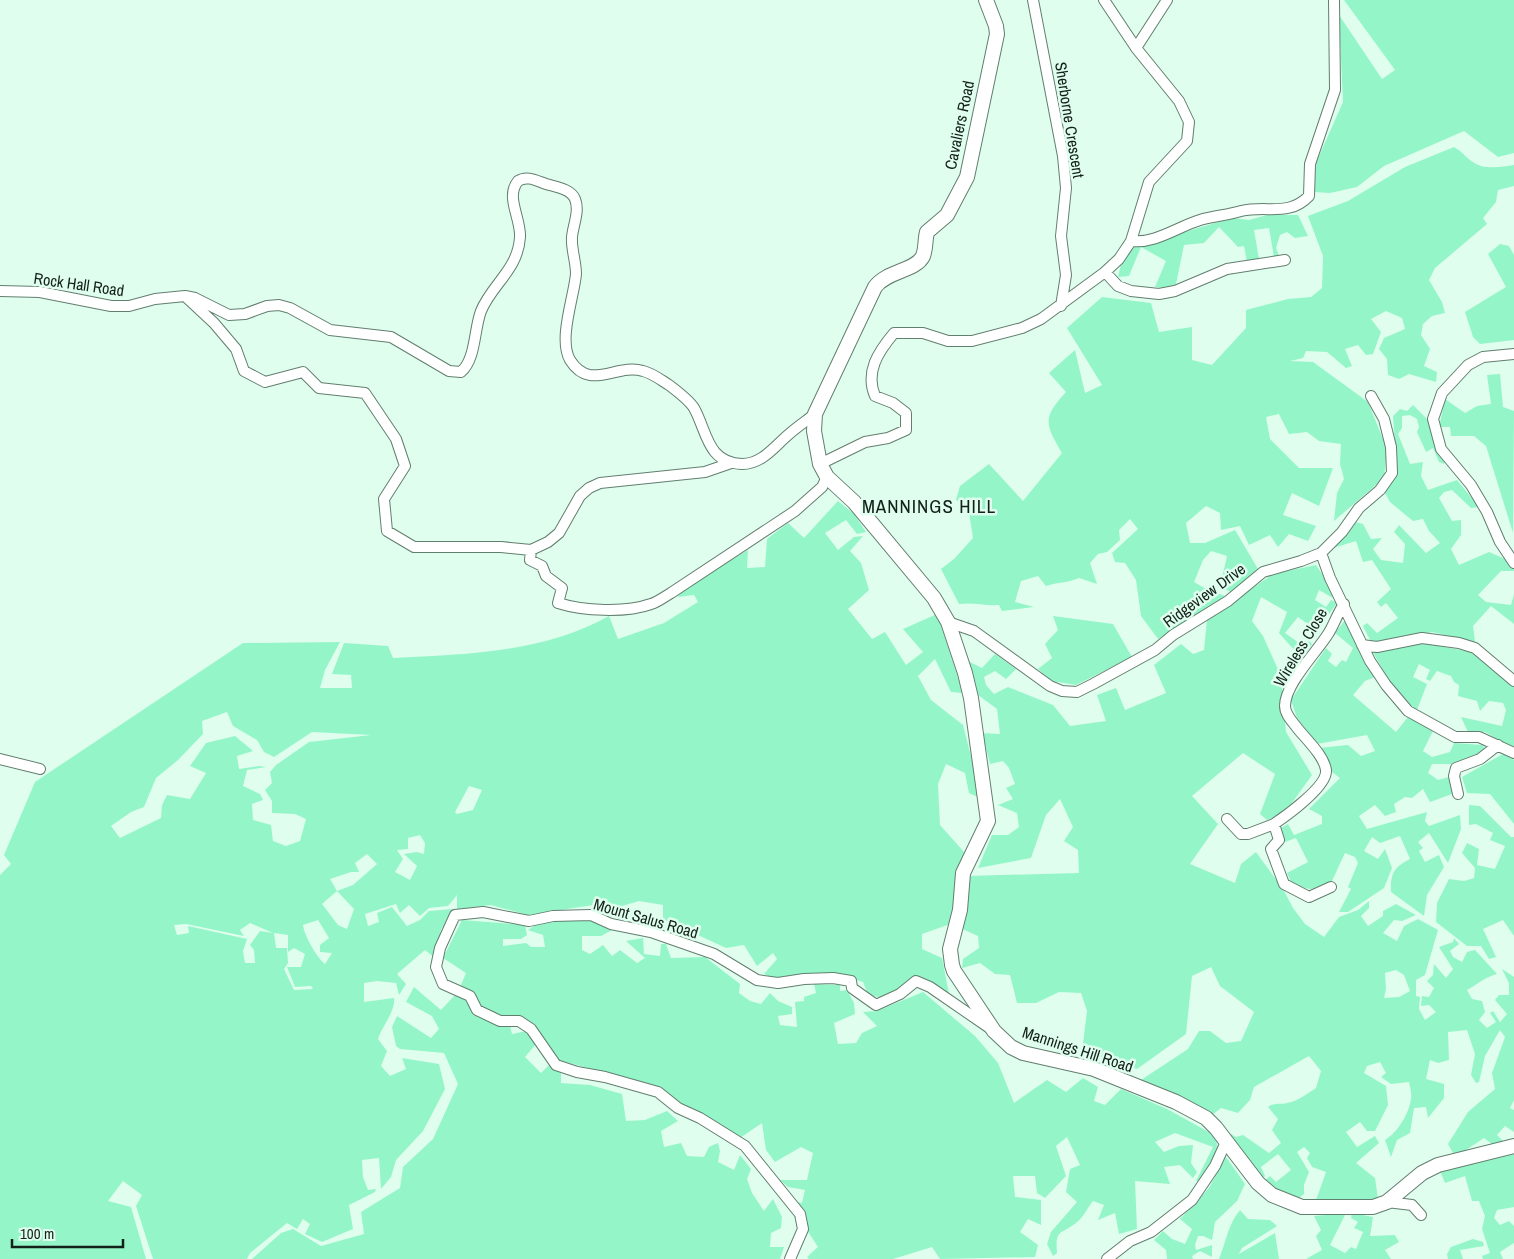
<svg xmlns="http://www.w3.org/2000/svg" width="1514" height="1259" font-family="'Archivo Narrow',sans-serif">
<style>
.green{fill:#94f6c8;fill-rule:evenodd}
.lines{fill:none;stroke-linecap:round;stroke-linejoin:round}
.minor-casing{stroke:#627e6f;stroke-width:12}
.major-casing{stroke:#627e6f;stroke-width:16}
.minor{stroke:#fff;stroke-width:10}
.major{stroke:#fff;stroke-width:14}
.labels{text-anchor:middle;stroke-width:5;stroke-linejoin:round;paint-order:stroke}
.street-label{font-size:16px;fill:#14201a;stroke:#dffeee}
.quarter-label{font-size:19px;letter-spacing:1px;fill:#14201a;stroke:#dffeee}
</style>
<rect width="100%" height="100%" fill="#dffeee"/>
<!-- green -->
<path class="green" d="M1344,0H1514V153L1498,157L1464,131L1384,166L1357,187L1330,193L1314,192L1316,163L1343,102L1339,15L1382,79L1395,70Z
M1454,147C1463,152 1465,157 1473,162C1483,170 1502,167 1514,165V186L1498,190L1496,202L1483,218L1487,224L1435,268L1429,280L1442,302L1445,313L1432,316L1423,324L1421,335L1430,349L1424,366L1437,372L1436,382L1409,374L1399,379L1388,375L1387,359L1379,349L1384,338L1405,329L1402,318L1386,311L1371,319L1381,332L1373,354L1366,355L1358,345L1345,349L1352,366L1346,368L1327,352L1306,351L1303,358L1290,361L1313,362L1368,402L1387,449L1384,478L1334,521L1337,493L1344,479L1340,464L1341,444L1319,441L1307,432L1289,434L1279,414L1266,417L1270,439L1299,468H1333L1319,506L1292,493L1283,515L1316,526L1308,541L1289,534L1278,547L1270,535L1249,545L1240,526L1221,530L1220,513L1206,506L1186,523L1190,543H1205L1235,530L1258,569L1231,592L1220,587L1227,556L1211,551L1203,560L1194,582L1206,589L1225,596L1158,639L1141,616L1136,580L1125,563L1115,562L1112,553L1138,529L1130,519L1119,530L1120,540L1107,552L1098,554L1090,563L1097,584L1079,578C1068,583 1058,582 1046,586L1038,576L1021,581L1015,602L1034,607L1002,611L999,605C985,606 973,602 959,604L941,569L954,559L973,538L968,506L956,500L960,486L989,464L1023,501L1062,453C1045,424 1042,418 1066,392L1049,373L1075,350L1085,393L1102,385L1067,328L1102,297L1151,303L1159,332L1192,327V360L1212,365L1246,328V310L1288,299L1311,297L1322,288L1323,256L1308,216L1348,201L1405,167Z
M1267,215H1298L1308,236L1295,238L1287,232L1280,235L1276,248L1279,256L1274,257L1269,228L1254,230L1259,259L1247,262L1244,246L1238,247L1219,227L1204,243L1184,245L1176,284L1168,288L1155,287L1166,261L1141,247L1129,276L1118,277L1122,260L1132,245L1137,246L1232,218L1249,220Z
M1500,244L1509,246L1514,255V340L1480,344L1473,337L1465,312L1506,287L1488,254Z
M1500,374L1503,407L1514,411L1513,533L1486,446L1474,436H1451L1450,427H1439L1445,399L1465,413L1477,406L1491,404L1487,375Z
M1413,405L1429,421L1444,458V464L1439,462L1433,448L1426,452L1417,432L1419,427L1417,419L1410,415L1402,416V428L1398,434L1410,464L1423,462L1421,476L1428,490L1457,480L1479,507L1471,508L1452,490L1444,492L1439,498L1452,521L1461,520V535L1451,549L1459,565L1489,552L1505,559L1514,569V571H1501L1478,595L1486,602L1511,605L1514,594V624L1491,606L1473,626L1475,642L1432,632L1387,641L1371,642L1363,626L1367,623L1377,633L1398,618L1386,603L1381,607L1377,602L1391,589L1372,560L1363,562L1356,541L1333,548L1355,522L1363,524L1371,539L1382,538L1373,549L1381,560L1403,563L1405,544L1394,532L1399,525L1426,553L1440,543L1429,531L1423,519L1413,521L1390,502L1384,491L1397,473L1393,416L1400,409L1407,411Z
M838,501L854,514L866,532L857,534L846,520L825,533L838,550L854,537L863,536L850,551L861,563L869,590L848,609L872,639L885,632L906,665L923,652L903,629L937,614L963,693L951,692L935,659L918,676L931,700L963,725L982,799L969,793L965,773L946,764L938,784L940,825L964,852L957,915L953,923L922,934V949L942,958L950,999L916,981L881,998L868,994L863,982C845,976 828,973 809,973C790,974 783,984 764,974L777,959L773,953L757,966L744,945L726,948L663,919V905L639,901L612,909L593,905L528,915L491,905L457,909V895L448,906L429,908L420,916L409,905L400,913L396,904L365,914L368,926L379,922L377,913L392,907L407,926L420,920L429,911L453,909L441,930L435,958L425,950L397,974L406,984L399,995L396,983L377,981L364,983V1002L394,998C396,1011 382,1026 378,1039L387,1051L381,1066L390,1076L406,1069L402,1058L439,1064L445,1089L423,1131L396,1160L391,1177L381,1189L379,1158L362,1160L363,1177L368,1190L376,1189L375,1192L349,1205L353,1229L322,1242L305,1234L310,1224L303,1219L297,1229L287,1223L250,1253L247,1259H153L136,1206L142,1195L123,1181L108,1201L131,1207L146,1259H0V875L11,864L4,855L35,782L243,643L340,642L325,670L320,688H352L351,675L332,674L344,643L388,646L393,658C467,654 543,653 609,616L618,639L664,623L698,602L694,595L677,597L689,585L748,550L747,568L765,567L767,539L788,523L804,538ZM227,712L233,726L257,740L264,752L274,757L312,732L371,735L309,742L276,765L270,772L272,783L265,790L272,801V813L295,814L306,819L300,841L286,846L273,841L271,825L253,820L252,804L263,800L260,794L243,786L247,770L266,767L259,766L239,769L237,756L253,751L235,736L206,743L190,766L206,773L190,799L167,795L162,805L161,818L120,838L111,826L131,812L144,807L156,778L178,760L203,734L202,721ZM469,786L482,790L473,810L457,814L455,812ZM420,835L425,843L424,854L417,852L404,854L417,866L410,880L395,872L403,859L397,850L408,849V838ZM367,854L377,864L353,885L337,891L330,879L351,872H359L355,863ZM337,891L354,909L347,929L338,925L322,904ZM318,920L329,938L320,945V952L332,953L325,964C317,958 304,935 303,925ZM250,923L273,933L260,931L250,945L254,950L255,963H245L243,951L247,939L188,926L189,933L177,935L174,925L186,924L244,936L240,930ZM274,933L288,935V952L294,948L305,954L301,967H287L295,987L311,986L313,989L294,990L284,969L288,963L287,948H276Z
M1316,565L1330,586L1333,598L1319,590L1315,600L1326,607L1331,600L1337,603L1317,631L1298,617L1285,633L1302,645L1309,640L1312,644L1297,666L1289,661L1296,652L1279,633L1287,612L1261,597L1252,621L1263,636L1281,676L1286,732L1312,775L1284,814L1267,820L1260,814L1275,774L1243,753L1192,796L1218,824L1190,864L1235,883L1241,864L1256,852L1283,889L1293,908L1305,924L1324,937L1339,917L1358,910L1369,901V908L1361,916L1368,926L1383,916V911L1396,904L1416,915L1402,921L1394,920L1383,933L1397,941L1404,926L1418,919L1438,930L1425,975L1416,980V996L1420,997L1419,1009L1425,1020L1436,1012L1429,1005L1421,1006L1422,996L1429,997L1434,988L1427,981L1433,975L1434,964L1446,978L1453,969L1439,947L1453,942L1454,938L1459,944L1450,951L1453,957L1462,962L1467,952L1475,950L1497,974C1485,977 1478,984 1467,990L1472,999L1482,1001L1485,1012L1479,1020L1487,1028L1496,1022L1490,1013L1493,1011L1500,1022L1507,1014L1495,1000L1499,995H1509V983L1502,969L1514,977V1100L1510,1108L1514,1110V1132L1505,1126L1497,1135L1506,1144L1496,1147L1484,1138L1460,1154L1454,1155L1448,1144L1468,1112L1495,1089L1492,1073L1505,1037L1500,1030L1485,1056L1479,1082L1476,1083L1471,1075L1475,1054L1467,1030L1448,1032L1449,1060L1438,1063L1430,1060L1426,1079L1444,1084V1098L1428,1118L1426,1107L1414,1108L1410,1133L1397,1140L1391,1157L1385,1140C1397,1133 1409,1114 1411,1099C1412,1094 1410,1087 1409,1082L1391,1084L1381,1077L1386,1073L1380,1062L1367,1066L1364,1073L1386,1086L1388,1105L1375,1131H1367L1360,1122L1346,1132L1357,1147L1375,1136L1379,1143L1356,1163L1375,1178L1378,1199L1315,1203L1326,1172L1312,1167L1307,1158L1310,1153L1304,1147L1297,1152L1309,1172L1304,1185V1194L1294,1202L1263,1182L1270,1176L1276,1182L1291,1170L1278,1154L1261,1167L1265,1176L1260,1181L1228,1137L1231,1134L1236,1137L1243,1135L1269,1153L1281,1143L1272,1130L1278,1119L1268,1107C1275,1102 1280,1105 1287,1103C1298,1101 1307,1094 1316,1088L1321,1071L1309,1056L1254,1087L1250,1100L1238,1113L1221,1108L1212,1115L1141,1080L1188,1049L1199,1031H1210L1226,1043L1241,1041L1254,1012L1220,986L1211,967L1192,976L1186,1034L1137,1069L1082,1051L1087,1011L1081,993L1059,992L1036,1003H1017L1010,975L995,974L980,963L962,968L963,959L979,948L978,936L958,927L966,876L1079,873L1078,850L1064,841L1073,827L1060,799L1046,815L1031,858L978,868L992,835H1008L1019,827L1017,813L998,805L1013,799L1006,788L1015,784L1009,768L1003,761L990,764L982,733L1000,734L997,709L974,692L966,660L982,668L995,654L1016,669L1006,679L995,671L984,677L986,685L994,694L1008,687L1053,705L1070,726L1106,721L1097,695L1116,688L1125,710L1166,693L1154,665L1181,644L1193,654L1204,650L1207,619L1273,574ZM1396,970L1404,975L1410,991L1399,997L1384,998L1386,989L1385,973Z
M1053,616L1113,624L1132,657L1076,685L1051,681L1038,669L1052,658L1045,644L1058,630Z
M1345,620L1375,677L1365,681L1353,695L1396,732L1408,717L1433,731L1423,751L1432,757L1450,752L1454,743L1483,745L1486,751L1452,764H1432L1428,773L1438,780L1449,777L1455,793L1430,802L1423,789L1412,798L1405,797L1394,804L1396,812L1385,816L1375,805L1359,816L1367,829L1427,812L1425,821L1429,826L1460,815L1461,829L1448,863L1429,833L1418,842L1423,848L1419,851L1425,862L1439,855L1444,867L1427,895L1424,916L1391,892C1390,874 1394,867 1410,859L1400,836L1380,843L1372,837L1364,851L1378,859L1385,849L1392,868L1384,888L1348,912H1339L1351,889L1348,887L1358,863L1355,857L1345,853L1331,883C1312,891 1309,891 1291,882L1287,873L1308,862L1296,838L1285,842L1279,829L1288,824L1294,835L1322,824V816L1309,809L1340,778L1328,769L1318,748L1348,745L1361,756L1375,751L1367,735L1317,744L1297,718L1291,700L1326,648L1332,654L1328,661L1336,667L1342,660L1346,662L1353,648L1335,633Z
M1418,642L1471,652L1514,686V749L1485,732H1468L1461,717L1502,726L1506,710L1503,703L1489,701L1480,711L1477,701L1458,696L1459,685L1454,682L1451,676L1437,671L1430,681L1426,679L1430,670L1419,664L1413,677L1427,684L1417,710C1397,695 1384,673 1373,652Z
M1503,754L1514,760V824L1490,794L1467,793L1462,777Z
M1469,805L1480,806L1511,837H1514V936L1503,920L1483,929L1496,957L1489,959L1481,946H1467L1436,922L1437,903L1449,879L1464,881L1474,878L1475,868L1462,853L1467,843L1479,849L1477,865L1495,869L1505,846L1490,840L1493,833L1476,824L1469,825Z
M586,918L614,929L601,936H582V950L590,954L603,945L612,956L620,950L637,963L645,958L626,941L643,938L644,954L660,956L661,944H666L671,958L705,957L740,984L739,993L750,1001L761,1004L770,993L778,1001L792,1007V1014L778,1016L780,1025L797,1027L795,1002L804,1001V997L816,993L814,984L840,985V991L847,990L854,1003L855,1014L834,1023L838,1044L856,1043L862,1033L877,1026L863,1012L877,1011L923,992L975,1036L998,1063L1014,1103L1047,1080L1066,1092L1083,1078L1098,1087L1094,1101L1105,1105L1121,1089L1167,1109L1216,1136L1218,1154L1202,1181H1196L1213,1147L1175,1133L1155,1142L1164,1152L1179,1146L1193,1145L1191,1163L1197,1172L1193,1178L1180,1165L1164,1167L1170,1184L1135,1181L1137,1229L1119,1234L1115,1213L1098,1220L1104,1205L1093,1201C1088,1207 1083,1218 1076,1223C1061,1235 1055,1228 1057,1253L1053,1256L1047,1244L1051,1232L1077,1202L1066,1192L1070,1169L1080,1165L1067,1137L1056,1146L1066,1176L1045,1198L1037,1193L1035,1176H1013L1015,1197L1041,1200V1225L1028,1219L1020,1232L1038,1245L1035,1257L940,1259L932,1247L893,1259H809L807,1257L818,1247L807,1230L795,1201L802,1203L805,1190L788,1187L780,1180H807L813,1153L801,1147L775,1162L766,1150L762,1123L740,1138L619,1076L557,1060L531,1024C515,1021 491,1019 479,1006C472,999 469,992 461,985L466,973L443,958L462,920L525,925L527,935L521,939H503V946L526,943L531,947H545L543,935L528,930L538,923Z
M414,987L441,1010L455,995L467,999L473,1015L499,1024L510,1026L512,1034L527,1031L536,1044L525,1057L541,1073L549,1065L561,1073V1083L590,1085L622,1094L626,1121L645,1120L667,1111L678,1121L661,1131L664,1147L681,1143L687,1156L704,1157L709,1147L718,1143L720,1151L718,1162L734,1170L740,1155L751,1169L747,1179L752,1193L764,1211L773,1199L782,1217L781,1228L771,1233L770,1247H784L780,1259H252L281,1233L293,1229L321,1246L364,1234L361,1212L400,1188L403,1167L433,1139L458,1084L444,1053L400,1049L396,1046L392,1027L397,1016L431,1038L439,1029L432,1016L406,1002Z
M1514,1151V1207L1497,1210L1494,1218L1500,1225L1509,1221L1514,1226V1243L1500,1252L1503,1259H1483L1482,1256L1490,1253L1482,1229L1485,1216L1479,1201H1472L1465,1176L1445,1183L1440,1171Z
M1226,1157L1245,1184L1237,1201L1215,1222L1212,1240L1203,1236H1198L1195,1245L1196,1250L1212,1245V1257L1200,1251L1192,1256L1193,1259H1167L1166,1250L1154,1240L1163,1231L1172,1239L1185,1244L1192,1229L1180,1219L1209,1188Z
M1240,1210L1248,1219L1270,1220L1277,1226L1242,1248L1239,1254L1275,1233L1279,1259H1219C1226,1242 1228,1224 1240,1210Z
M1346,1213L1330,1245L1345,1253L1351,1247L1356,1249L1363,1232L1354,1228L1358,1222L1351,1218L1352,1213L1373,1217L1370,1236L1395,1235L1399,1242L1385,1250L1391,1259H1306L1322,1250L1316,1236L1321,1230L1314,1216Z
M1473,1239L1483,1242L1484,1246L1460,1250L1463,1259H1448L1447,1254L1451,1247Z"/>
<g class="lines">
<!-- minor casing -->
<g class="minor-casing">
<path id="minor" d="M1033,0L1063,156L1066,188L1061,236L1066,275L1061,306
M1136,48L1167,0
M1131,241C1155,244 1177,227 1200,220C1213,216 1228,215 1241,211C1267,205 1289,217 1309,196L1310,164L1335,90L1334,1
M1105,272L1118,286L1131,291L1159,294L1175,291L1227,269L1285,260
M0,291L40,292L111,306H129L155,299L185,296L195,298L229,315L245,314L267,306L279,305L290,308L330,330L391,337L449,371L461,372C476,359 474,329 481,311C492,284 518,270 520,237C521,218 505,197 518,181C527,175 537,181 546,184C556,187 571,189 575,199C580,211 573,225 572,237C571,249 576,261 576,274C574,297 558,339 570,360C590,392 616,363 643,371C652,373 661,380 669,385C677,391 689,400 694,408C707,431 707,463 742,464C762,464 774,447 788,435C797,427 806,421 815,414
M185,296L214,323L236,349L244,371L265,382L303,372L319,388L365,393L396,439L405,466L384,499L387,531L414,547H501L531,550L548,542L559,533L580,496L589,488L600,483L705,472L731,463
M1514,354L1483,357L1468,365L1442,393L1433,419L1441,449L1471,485L1487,512L1500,542L1514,563
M820,464L865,442L888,438L906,430V413L893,403L875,396C865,372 878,352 894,333H923L948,341H972L1022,328L1041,319L1105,272L1119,259L1131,241L1149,182L1187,141L1189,122L1179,101L1136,48L1104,0
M531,550L530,560L542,566L546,576L562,588L558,603C583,611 626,613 651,604C658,602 664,597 671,593L795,511L822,487L827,477
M1321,553L1330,578L1370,661L1386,685L1408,711L1455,737H1479L1514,753
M948,622L974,631L1050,686L1062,691L1077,692L1093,684L1155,650L1173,635L1228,601L1263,572L1301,561L1321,553L1342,532L1359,508L1380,490L1392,473L1391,447L1384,419L1371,396
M1362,645L1377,647L1422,638L1459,643L1475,648L1514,681
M0,759L40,769
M1458,794L1454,776L1456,768L1480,759L1498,745
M1227,819L1241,834H1248L1274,824
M1331,887L1309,897L1284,884L1271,849L1279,840L1274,824C1286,816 1328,786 1326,770C1324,756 1307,740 1298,729C1293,722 1285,715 1285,706C1285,684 1316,653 1328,634C1334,625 1337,614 1344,604
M1387,1202L1412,1205L1421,1215
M790,1259L803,1229L800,1214L745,1146L700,1118L678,1108L658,1092L605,1077L577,1072L556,1065L531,1029L519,1021H500L477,1010L470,996L443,984L436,967L440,948L455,915L483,912L529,921L553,916L591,915L611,924L651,932L714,954L757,980L778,983L804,979L833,978L851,981L852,988L876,1005L900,994L916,981L930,987L991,1029
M1107,1259L1130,1241L1151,1232L1192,1200L1215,1166L1226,1142"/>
</g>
<!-- major casing -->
<g class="major-casing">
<path id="major" d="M986,0L996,26L997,34L967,177L947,215L927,232C925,239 926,249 923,256C916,271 886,271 875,287L815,414L814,431L820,464L827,477L854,502L934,598L948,622L965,673L971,698L988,821L963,873L960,910L950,949L952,965L954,971L994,1031L1011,1047L1023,1053L1094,1069L1176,1102L1206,1118L1216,1128L1258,1183L1272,1195L1302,1207H1373L1387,1202L1422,1173L1438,1165L1514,1146"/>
</g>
<!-- minor -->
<use href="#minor" class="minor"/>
<!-- major -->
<use href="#major" class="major"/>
</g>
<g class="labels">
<!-- street labels -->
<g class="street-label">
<text transform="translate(1070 120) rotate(81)" y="6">Sherborne Crescent</text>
<text transform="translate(959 125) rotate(-78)" y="6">Cavaliers Road</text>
<text transform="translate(79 284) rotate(8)" y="6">Rock Hall Road</text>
<text transform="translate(1204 595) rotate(-36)" y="6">Ridgeview Drive</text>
<text transform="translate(1300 647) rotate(-59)" y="6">Wireless Close</text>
<text transform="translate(646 918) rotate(16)" y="6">Mount Salus Road</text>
<text transform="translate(1078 1049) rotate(18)" y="6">Mannings Hill Road</text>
</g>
<!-- quarter labels -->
<g class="quarter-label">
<text x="929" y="513">MANNINGS HILL</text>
</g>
</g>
<!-- scale -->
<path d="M12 1239v8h111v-8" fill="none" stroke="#14201a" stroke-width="2.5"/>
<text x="20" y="1239" font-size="15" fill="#14201a" stroke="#dffeee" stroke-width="4" paint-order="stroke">100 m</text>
</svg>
